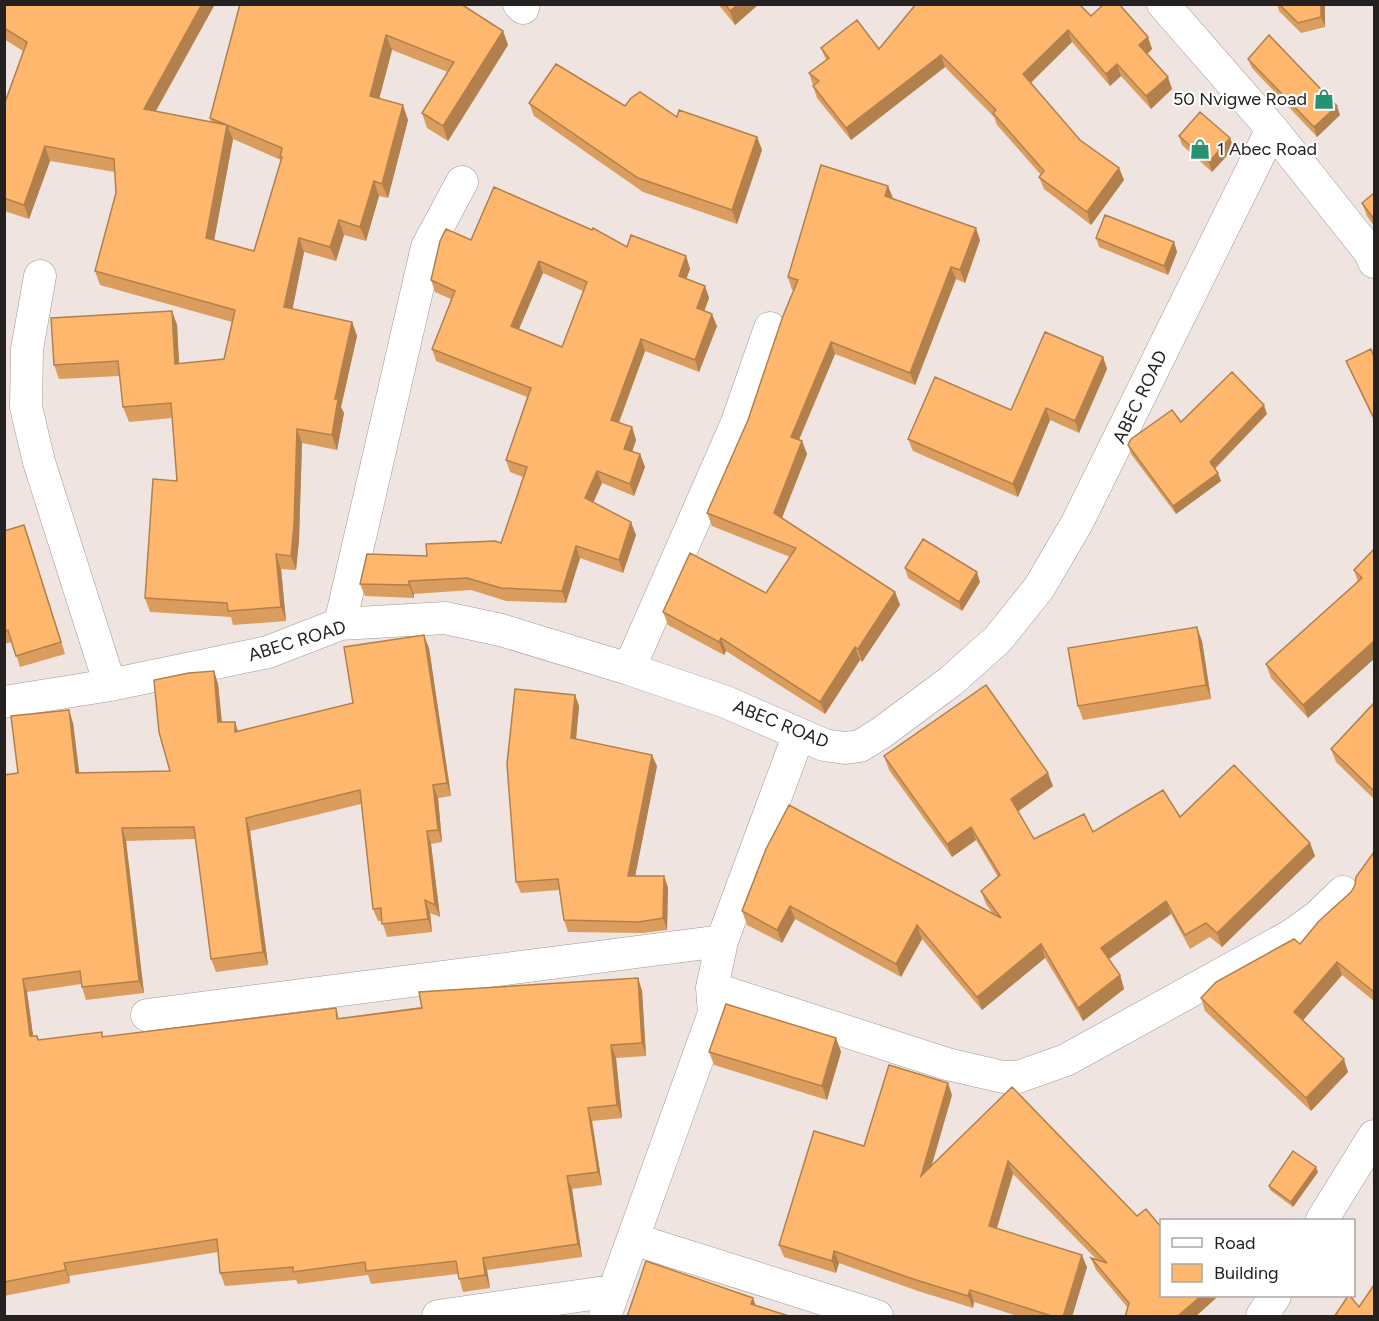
<svg xmlns="http://www.w3.org/2000/svg" width="1379" height="1321" font-family="Figtree,sans-serif">
<style>
.lines{fill:none;stroke-linecap:round;stroke-linejoin:round}
.street-casing{stroke:#a39895;stroke-width:33}
.street{stroke:#fff;stroke-width:32}
.wall{fill:#da9d5e;fill-rule:evenodd}
.shaded-wall{fill:#b2804c}
.building{fill:#feb76d;stroke:#b2804c;stroke-width:1.5;fill-rule:evenodd}
.labels{text-anchor:middle;stroke-width:4.5;stroke-linejoin:round;paint-order:stroke}
.poi-label{font-size:18px;fill:#252120;stroke:#fff;text-anchor:end}
.street-label{font-size:18px;fill:#252120;stroke:#fff}
</style>
<rect width="100%" height="100%" fill="#efe4e0"/>
<g class="lines">
<!-- street casing -->
<g class="street-casing">
<path id="street" d="M519,4L523,8
M1163,4L1272,129L1369,251L1374,262
M40,276L27,349L26,407L39,462L110,685
M340,624L427,247L462,182
M629,669L736,425L770,328
M4,702L110,685L268,652L340,624L445,618L501,630L629,669L726,702L824,745L845,748L860,746L881,733L951,681L998,639L1039,588L1077,523L1272,129
M712,988L947,1064L1003,1077H1018L1066,1060L1292,935L1317,917L1343,892
M147,1015L722,941
M1322,1220L1374,1136
M633,1239L877,1316
M438,1316L613,1291
M605,1316L714,1013L712,988L722,941L799,734
M1262,1316L1275,1296"/>
</g>
<!-- street -->
<use href="#street" class="street"/>
</g>
<!-- wall -->
<path class="wall" d="M4,4H215L156,111L211,122L210,118L240,4H462L463,6L503,31L508,45L448,141L427,128L422,113L448,72L392,50L379,99L408,120L388,198L379,196L366,241L344,235L336,261L304,252L292,309L352,322L357,336L341,407L344,413L337,450L302,443L299,540L296,570L281,569L286,621L233,625L231,617L150,612L145,598L177,481L172,418L129,422L123,407L120,376L59,379L54,365L172,311L177,325L179,364L224,359L232,322L100,285L95,271L116,193L115,172L50,161L29,219L4,211V105L23,51L4,39ZM233,139L281,160L254,251L214,240Z
M718,4H759L735,25Z
M1277,4H1325V27L1301,33L1279,11Z
M1091,16L1148,37L1152,49L1147,54L1172,89L1151,109L1121,76L1110,86L1072,42L1031,83L1080,140L1119,168L1124,180L1091,225L1044,189L1039,177L1041,175L997,125L994,117L945,67L851,140L817,98L809,73L826,60L821,48L879,49Z
M1248,59L1340,115L1317,137L1252,68Z
M529,103L625,106L757,137L762,150L737,224L643,192L534,116Z
M1179,136L1234,148L1212,172L1182,145Z
M1374,193V226L1367,216L1362,203Z
M893,199L980,240L965,283L956,279L915,385L835,354L799,440L802,441L807,454L782,518L895,592L900,605L862,662L860,660L825,714L726,651L724,655L668,625L663,612L766,593L790,557L712,526L707,513L748,420L794,290H792L788,277Z
M1096,238L1174,242L1177,252L1168,275L1099,247Z
M471,240L627,247L686,256L690,269L686,279L705,286L709,298L704,311L717,326L699,372L645,351L619,423L632,427L636,440L632,452L640,454L645,467L634,496L602,483L593,502L636,535L623,573L580,558L566,603L506,601L471,590L414,594V598L365,596L360,584L427,556L501,543L523,477L510,472L506,460L527,397L436,361L432,349L451,299L435,292L431,280ZM543,273L583,291L562,347L519,329Z
M1103,357L1107,369L1079,433L1050,420L1018,497L913,451L908,439L1011,410Z
M1374,357V421L1350,370L1346,361Z
M1267,414L1215,469L1221,481L1176,514L1131,454L1128,445L1181,422Z
M4,531L28,536L65,654L20,667L12,642L4,644Z
M1374,549L1308,718L1271,678L1266,664L1358,582L1354,570Z
M905,568L980,582L962,611L908,578Z
M1202,641L1211,699L1083,720L1078,706Z
M429,648L451,796L438,798L442,842L431,844L440,917L430,913L432,932L387,937L382,921H378L373,909L361,804L250,831L268,965L216,972L211,959L196,839L126,841L144,993L86,1000L81,984L27,992L33,1036H37L39,1040L103,1037L336,1008L339,1018L638,978L642,991L646,1056L616,1058L622,1118L592,1121L602,1185L572,1189L582,1257L487,1270L490,1288L463,1292L458,1274L371,1284L368,1275L298,1284L296,1280L225,1286L220,1273L218,1252L69,1276L70,1283L4,1296V775L18,773L73,723L79,773L170,771L214,671L218,684L222,722H235L238,732L353,703Z
M575,695L579,706L576,739L657,766L635,876H664L668,888L667,930L643,933L568,932L564,920L559,890L521,893L516,882Z
M1374,703V799L1336,762L1331,749Z
M884,756L1053,786L1018,811L1034,839L1093,832L1180,817L1310,843L1315,856L1222,947L1210,937L1190,949L1171,914L1109,959L1120,975L1124,989L1083,1021L1045,958L982,1010L922,939L901,977L795,919L782,943L747,925L742,911L766,849L993,914L986,904L981,891L998,877L976,840L952,857L889,770Z
M1374,852V1001L1342,975L1303,1020L1348,1072L1311,1111L1205,1011L1201,998L1300,944L1351,892Z
M836,1038L841,1052L827,1100L714,1065L709,1052Z
M1012,1087L1216,1298L1195,1317H1125L1128,1308L1096,1270L1091,1258L1096,1259L1013,1174L996,1228L1087,1267L1072,1317H1020L974,1302L973,1308L918,1291L839,1263L836,1273L784,1257L779,1245L864,1146L952,1095L932,1165Z
M1318,1172L1293,1207L1270,1190L1269,1186Z"/>
<!-- shaded-wall -->
<path class="shaded-wall" d="M202,4H215L149,123L144,109Z
M738,4H759L735,25L730,11Z
M1321,4H1325V27L1321,17Z
M1068,30L1072,42L1027,86L1023,74Z
M503,31L508,45L448,141L443,126Z
M386,35L392,50L376,111L370,96Z
M1148,37L1152,49L1144,57L1139,45Z
M941,55L945,67L851,140L846,128Z
M1117,64L1121,76L1110,86L1106,74Z
M1168,77L1172,89L1151,109L1146,96Z
M403,105L408,120L388,198L382,184Z
M1337,106L1340,115L1317,137L1314,127Z
M227,125L233,139L212,252L206,238Z
M757,137L762,150L737,224L732,210Z
M1230,138L1234,148L1212,172L1209,162Z
M45,146L50,161L29,219L24,205Z
M1119,168L1124,180L1091,225L1087,212Z
M374,181L379,196L366,241L360,227Z
M888,186L893,198L885,196Z
M339,220L344,235L336,261L330,247Z
M976,228L980,240L965,283L960,270Z
M299,238L304,252L290,322L284,307Z
M1174,242L1177,252L1168,275L1164,266Z
M686,256L690,269L683,288L679,276Z
M539,261L543,273L515,338L511,326Z
M951,267L956,279L915,385L910,373Z
M705,286L709,298L701,320L697,308Z
M172,311L177,325L180,379L175,364Z
M712,314L717,326L699,372L695,360Z
M352,322L357,336L341,407L344,413L337,450L332,435L335,399Z
M641,339L645,351L615,432L611,420Z
M831,342L835,354L795,449L791,437Z
M1103,357L1107,369L1079,433L1075,421Z
M1264,405L1267,414L1213,470L1210,462Z
M1046,408L1050,420L1018,497L1013,484Z
M632,427L636,440L629,461L624,449Z
M297,429L302,443L299,540L296,570L291,556Z
M802,441L807,454L779,525L774,513Z
M640,454L645,467L634,496L630,484Z
M597,471L602,483L590,510L585,498Z
M1218,473L1221,481L1176,514L1173,506Z
M631,522L636,535L623,573L619,560Z
M24,525L28,536L65,654L61,642Z
M576,546L580,558L566,603L562,591Z
M276,554L281,569L286,621L281,607Z
M977,572L980,582L962,611L959,602Z
M409,581L414,594V598L409,585Z
M895,592L900,605L862,662L858,649Z
M1197,627L1202,641L1211,699L1206,685Z
M424,635L429,648L451,796L447,783Z
M721,638L726,651L724,655L719,642Z
M1374,641V659L1308,718L1303,705Z
M855,647L860,660L825,714L820,702Z
M214,671L218,684L223,735L218,722Z
M575,695L579,706L575,750L571,738Z
M69,710L73,723L81,786L76,773Z
M235,722L239,735L235,732Z
M652,755L657,766L633,887L628,876Z
M1048,773L1053,786L1016,813L1011,799Z
M433,785L438,798L442,842L438,830Z
M246,818L250,831L268,965L263,952Z
M971,827L976,840L952,857L947,844Z
M122,828L126,841L144,993L139,981Z
M427,831L431,844L440,917L435,905Z
M1310,843L1315,856L1222,947L1217,933Z
M664,876L668,888L667,930L663,918Z
M425,900L430,913L432,932L428,919Z
M1166,901L1171,914L1106,961L1101,948Z
M790,906L795,919L782,943L777,930Z
M917,925L922,939L901,977L896,964Z
M1041,944L1045,958L982,1010L977,997Z
M1337,962L1342,975L1299,1025L1294,1012Z
M1120,975L1124,989L1083,1021L1078,1008Z
M638,978L642,991L646,1056L642,1043Z
M23,979L27,992L35,1049L30,1036Z
M836,1038L841,1052L827,1100L822,1086Z
M611,1045L616,1058L622,1118L617,1105Z
M1344,1059L1348,1072L1311,1111L1306,1098Z
M948,1083L952,1095L925,1188L921,1176Z
M588,1108L592,1121L602,1185L598,1172Z
M1008,1161L1013,1174L994,1238L989,1226Z
M1316,1167L1318,1172L1293,1207L1291,1202Z
M567,1176L572,1189L582,1257L578,1244Z
M834,1251L839,1263L836,1273L832,1261Z
M1082,1255L1087,1267L1072,1317H1063Z
M483,1258L487,1270L490,1288L485,1275Z
M64,1263L69,1276L70,1283L66,1270Z
M970,1290L974,1302L973,1308L968,1296Z
M1201,1296H1215L1216,1298L1195,1317H1178L1179,1315Z
M753,1298L757,1309L751,1304Z"/>
<!-- building -->
<path class="building" d="M4,4H202L144,109L227,125L210,118L240,4H461L503,31L443,126L422,113L454,62L386,35L370,96L403,105L382,184L374,181L360,227L339,220L330,247L299,238L284,307L352,322L335,399H338L332,435L297,429L294,525L291,556L276,554L281,607L228,611L227,603L145,598L153,479L177,481L171,403L123,407L118,361L54,365L51,318L172,311L175,364L224,359L235,310L95,271L116,193L114,159L45,146L24,205L4,198V105L27,42L4,28ZM227,125L282,148L280,157H282L254,251L206,238Z
M725,4H738L730,11Z
M916,4H1079L1091,16L1104,4H1119L1148,37L1139,45L1168,77L1146,96L1117,64L1106,74L1068,30L1023,74L1080,140L1119,168L1087,212L1039,177L1044,171L993,113L996,110L941,55L846,128L813,86L819,81L809,73L829,58L821,48L857,20L879,49Z
M1279,4H1321V17L1298,23Z
M1269,35L1337,106L1314,127L1248,59Z
M556,64L625,106L631,98L640,92L677,117L679,110L757,137L732,210L638,178L529,103Z
M1200,112L1230,138L1209,162L1179,136Z
M821,165L888,186L885,196L976,228L960,270L951,267L910,373L831,342L791,437L802,441L774,513L895,592L858,649L855,647L820,702L721,638L719,642L663,612L690,553L766,593L796,548L707,513L748,420L783,316L798,280L788,277Z
M494,187L592,230L593,228L627,247L631,235L686,256L679,276L705,286L697,308L712,314L695,360L641,339L611,420L632,427L624,449L640,454L630,484L597,471L585,498L631,522L619,560L576,546L562,591L501,588L467,578L409,581V585L360,584L367,554L427,556L426,544L495,541L501,543L527,467L506,460L531,388L432,349L455,291L431,280L440,241L446,229L471,240ZM539,261L587,282L562,347L511,326Z
M1374,193V219L1362,203Z
M1105,215L1174,242L1164,266L1096,238Z
M1045,332L1103,357L1075,421L1046,408L1013,484L908,439L935,377L1011,410Z
M1371,349L1374,357V418L1346,361Z
M1232,372L1264,405L1210,462L1218,473L1173,506L1128,445L1131,439L1172,410L1181,422Z
M24,525L61,642L16,656L8,630L4,632V531Z
M923,539L977,572L959,602L905,568Z
M1374,549V641L1303,705L1266,664L1362,578L1354,570Z
M1197,627L1206,685L1078,706L1068,648Z
M424,635L447,783L433,785L438,830L427,831L435,905L425,900L428,919L382,924L381,908L373,909L360,790L246,818L263,952L211,959L194,827L122,828L139,981L82,987L80,971L23,979L30,1036H37L38,1040L102,1032V1037L336,1008L337,1019L422,1008L419,992L638,978L642,1043L611,1045L617,1105L588,1108L598,1172L567,1176L578,1244L483,1258L485,1275L459,1279L456,1261L366,1271L365,1262L293,1272V1267L220,1273L217,1239L64,1263L66,1270L4,1282V775L18,773L11,716L69,710L76,773L170,771L159,732L154,680L189,673L214,671L218,722H235V732L353,703L344,647Z
M986,685L1048,773L1011,799L1034,839L1084,814L1093,832L1163,790L1180,817L1234,765L1310,843L1217,933L1206,923L1185,935L1166,901L1101,948L1120,975L1078,1008L1041,944L977,997L917,925L896,964L790,906L777,930L742,911L766,849L789,805L1001,918L981,891L1000,875L971,827L947,844L884,756Z
M515,689L575,695L571,738L652,755L628,876H664L663,918L639,922L564,920L558,879L516,882L507,764Z
M1374,703V791L1331,749Z
M1374,852V992L1337,962L1294,1012L1344,1059L1306,1098L1201,998L1216,982L1294,939L1300,944L1319,921L1351,892L1355,885L1356,877Z
M726,1004L836,1038L822,1086L709,1052Z
M889,1065L948,1083L921,1176L1012,1087L1137,1216L1146,1209L1161,1227V1296H1201L1179,1315L1178,1317H1125L1129,1303L1091,1258L1107,1263L1008,1161L989,1226L1082,1255L1063,1317H1055L970,1290L968,1296L913,1279L834,1251L832,1261L779,1245L814,1131L864,1146Z
M1293,1151L1316,1167L1291,1202L1269,1186Z
M646,1261L753,1298L751,1304L792,1317H627Z
M1374,1285V1317H1334L1348,1296H1350L1359,1307Z"/>
<!-- icons -->
<defs>
<g id="shop-bare" transform="scale(1.62)"><path d="M-5-2.5h2.3a2.7 3.5 0 0 1 5.4 0H5L5.5 6h-11ZM-1.5-2.5h3a1.5 2.3 0 0 0-3 0Z" fill="#279271" stroke="#fff" stroke-width="2.5" paint-order="stroke"/></g>
</defs>
<g fill-rule="evenodd">
<use href="#shop-bare" x="1324" y="99"/>
<use href="#shop-bare" x="1200" y="149"/>
</g>
<g class="labels">
<!-- poi labels -->
<g class="poi-label">
<text x="1307" y="105">50 Nvigwe Road</text>
<text x="1217" y="155" text-anchor="start">1 Abec Road</text>
</g>
<!-- street labels -->
<g class="street-label">
<text transform="translate(1140 397) rotate(-64)" y="6">ABEC ROAD</text>
<text transform="translate(297 641) rotate(-17)" y="6">ABEC ROAD</text>
<text transform="translate(781 724) rotate(22)" y="6">ABEC ROAD</text>
</g>
</g>
<!-- border -->
<rect width="1379" height="1321" fill="none" stroke="#252120" stroke-width="12"/>
<!-- legend -->
<rect x="1160" y="1219" width="195" height="78" fill="#ffffff" stroke="#a8a6a6" stroke-width="1.5"/>
<rect x="1172" y="1238" width="30" height="9" fill="#ffffff" stroke="#a8a6a6" stroke-width="1.5"/>
<text x="1214" y="1249" font-size="18" fill="#252120">Road</text>
<rect x="1172" y="1264" width="30" height="18" fill="#feb76d" stroke="#a8a6a6" stroke-width="1.5"/>
<text x="1214" y="1279" font-size="18" fill="#252120">Building</text>
</svg>
